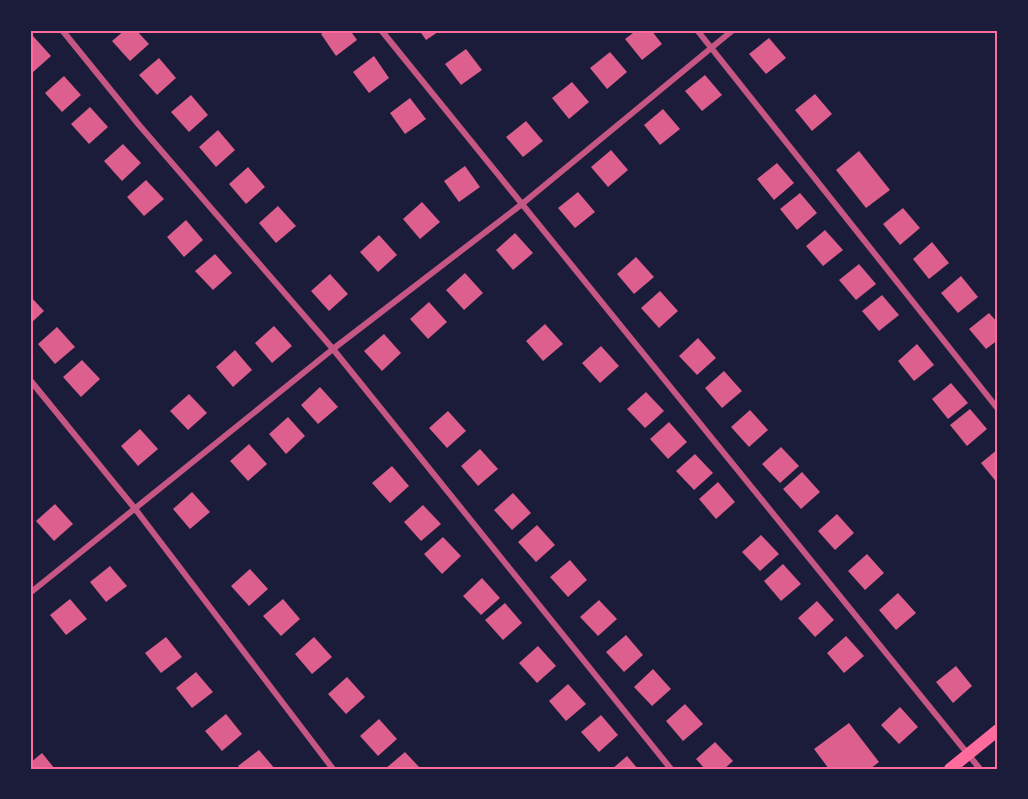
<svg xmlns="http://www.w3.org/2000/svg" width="1028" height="799" font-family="'Noto Serif',serif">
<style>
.building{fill:#dd5f8e}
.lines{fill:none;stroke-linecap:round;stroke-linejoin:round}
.minor{stroke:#c65784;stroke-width:6}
.primary{stroke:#ff6b9d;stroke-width:12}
.neatline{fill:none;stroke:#ff6b9d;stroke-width:2}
</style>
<rect width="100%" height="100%" fill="#1b1b3a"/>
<!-- building -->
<path class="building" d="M125,30H136L149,44L130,61L112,41Z
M326,30H350L357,40L336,56L321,34Z
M419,30H441L426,40Z
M637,30H651L662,44L642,60L625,39Z
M33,36L51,56L32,73L30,39Z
M769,38L786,58L766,74L749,54Z
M466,49L482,70L461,85L445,64Z
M610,52L627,72L607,89L590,68Z
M374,56L389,78L369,93L353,72Z
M159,58L176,78L157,95L139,75Z
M705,75L722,95L702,111L685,91Z
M64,76L81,95L62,112L45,93Z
M572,82L589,102L569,119L552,98Z
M815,94L832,114L812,131L795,110Z
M191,95L208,115L189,132L171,112Z
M410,98L426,119L405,134L390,113Z
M90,107L108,127L89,144L71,124Z
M663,109L680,129L660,145L644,125Z
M526,121L543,141L523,157L506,137Z
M218,130L235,150L216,167L199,147Z
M123,144L141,163L122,181L104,161Z
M611,150L628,170L608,187L591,167Z
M859,151L890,190L866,208L836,170Z
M777,163L794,183L774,200L757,179Z
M465,166L480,187L459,202L444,181Z
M248,167L265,187L246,204L229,184Z
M146,180L164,199L144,216L127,197Z
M578,192L595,212L575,228L558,208Z
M800,193L817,213L797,230L780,209Z
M422,202L440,222L420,239L403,219Z
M278,206L296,226L276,243L259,223Z
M903,208L920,228L900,245L883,224Z
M186,220L203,240L184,257L167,237Z
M825,230L843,250L823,266L806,246Z
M515,233L533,253L513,270L496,250Z
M379,235L397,255L378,272L360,252Z
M932,242L949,263L929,279L913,259Z
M215,254L232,273L213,290L195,271Z
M636,257L654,277L634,294L617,274Z
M859,264L876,284L856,300L839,280Z
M465,273L483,293L464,310L446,290Z
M330,274L348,294L329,311L311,291Z
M961,276L978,297L958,313L941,293Z
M660,291L678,311L659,328L641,308Z
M882,295L899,315L879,331L862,311Z
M30,296L44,311L30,324Z
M429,302L447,322L428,339L410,319Z
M989,313L998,323V340L986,349L969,329Z
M545,324L563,344L543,361L526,341Z
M274,326L292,346L272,363L255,343Z
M57,327L75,347L55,364L38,344Z
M384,334L401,353L382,371L364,351Z
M698,338L716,358L697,375L679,356Z
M917,344L934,365L914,381L898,361Z
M601,346L619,366L600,383L582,363Z
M235,350L252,370L233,387L216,367Z
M82,360L100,379L81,397L63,377Z
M724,371L742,391L722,408L705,388Z
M951,383L968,403L948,419L932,399Z
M320,387L338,407L318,424L301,405Z
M646,392L664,411L645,428L627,409Z
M189,394L207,413L188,430L170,411Z
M970,409L987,429L967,446L950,425Z
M750,410L768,430L749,447L731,427Z
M448,411L466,431L447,448L429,428Z
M288,417L305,436L286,454L269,434Z
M669,422L687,442L668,459L650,439Z
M140,429L158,449L138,466L121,446Z
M249,444L267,464L248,481L230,461Z
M781,447L799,466L780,483L762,464Z
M480,449L498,469L478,486L461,466Z
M998,449V484L981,463Z
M695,454L713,473L694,490L676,471Z
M392,466L409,486L390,503L372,483Z
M802,472L820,492L801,509L783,489Z
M718,482L735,502L716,519L699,499Z
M192,492L210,512L190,529L173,509Z
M513,493L531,513L512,530L494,510Z
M55,504L73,524L54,541L36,521Z
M423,505L441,524L421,541L404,522Z
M837,514L854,533L835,550L818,531Z
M537,525L555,545L536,562L518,542Z
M761,535L779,554L760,571L742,552Z
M443,537L461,556L442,574L424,554Z
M867,554L884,573L865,590L848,571Z
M570,560L587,580L568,597L550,577Z
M783,564L801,584L781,601L764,581Z
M110,566L127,586L106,602L90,582Z
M250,569L268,589L249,606L231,586Z
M482,578L500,598L481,615L463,596Z
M898,593L916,613L896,630L879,610Z
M70,599L87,619L66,635L50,615Z
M283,599L300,619L281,636L263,616Z
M599,600L617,619L598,636L580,617Z
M817,601L834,620L815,637L798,618Z
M505,603L522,623L503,640L485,620Z
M626,635L643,655L624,672L606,652Z
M846,636L864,656L844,673L827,653Z
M166,637L182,657L161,673L145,653Z
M314,637L332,657L312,674L295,654Z
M538,646L556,666L537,683L519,663Z
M956,666L972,686L953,703L936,682Z
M653,669L671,689L652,706L634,687Z
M196,672L213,692L192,708L176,688Z
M347,677L365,697L346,714L328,694Z
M568,684L586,704L566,721L549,701Z
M685,704L703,724L683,741L666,721Z
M900,707L918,727L899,744L881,725Z
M226,714L242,734L222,751L205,731Z
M601,715L618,735L599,752L581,732Z
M379,719L397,739L378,756L360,736Z
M849,723L879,762L870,769H829L814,749Z
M715,742L733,761L724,769H705L696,759Z
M259,750L275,769H241L238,766Z
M405,752L421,769H385Z
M42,753L55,769H30V763Z
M627,756L638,769H612Z"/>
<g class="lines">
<!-- minor -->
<path class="minor" d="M62,30L139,125L333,349L671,769
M381,30L980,769
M697,30L998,409
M30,380L136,510L333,769
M30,593L333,349L522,204L733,30"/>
<!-- primary -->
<path class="primary" d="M950,769L998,730"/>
</g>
<!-- border -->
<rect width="1028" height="799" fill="none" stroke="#1b1b3a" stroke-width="63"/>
<rect x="32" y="32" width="964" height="736" class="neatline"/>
</svg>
